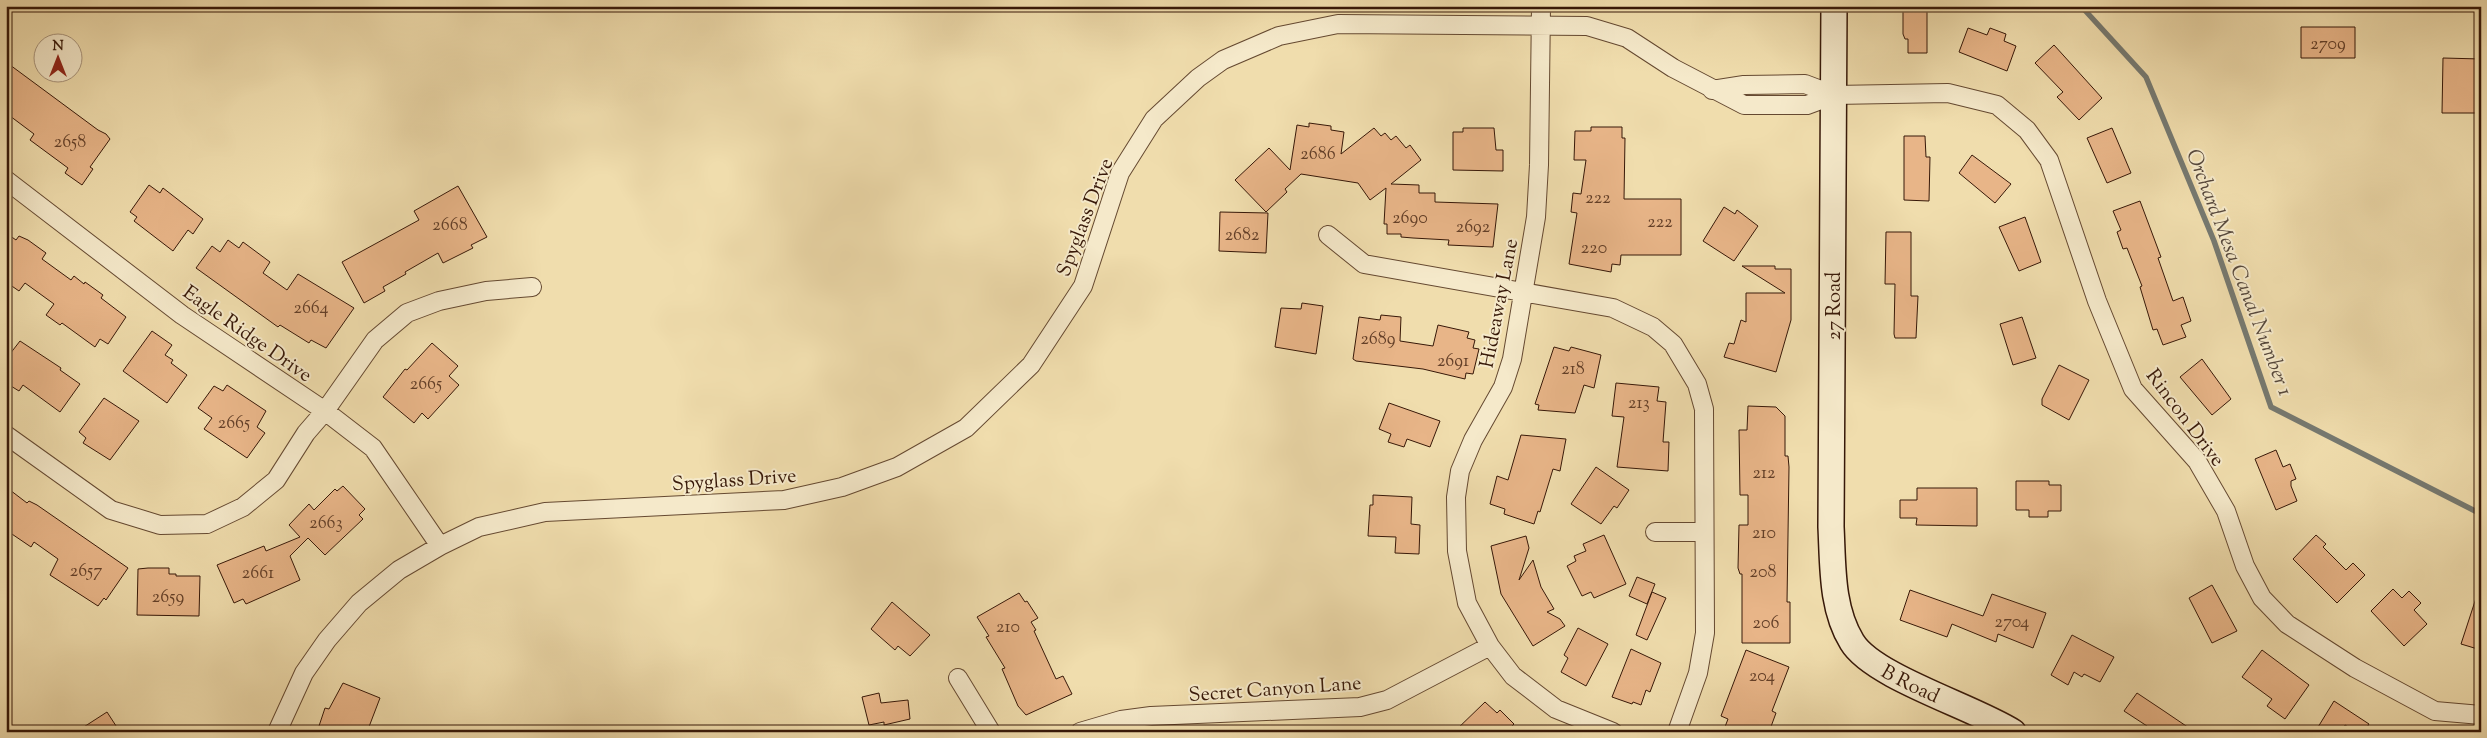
<svg xmlns="http://www.w3.org/2000/svg" width="2487" height="738" font-family="'Sorts Mill Goudy',serif">
<style>
.lines{fill:none;stroke-linecap:round;stroke-linejoin:round}
.stream{stroke:#767970;stroke-width:5.5}
.building{fill:#e8b588;stroke:#371808}
.street-casing{stroke:#654931;stroke-width:20}
.secondary-casing{stroke:#371808;stroke-width:28}
.street{stroke:#f5e9ca;stroke-width:18}
.secondary{stroke:#f5e9ca;stroke-width:25}
.labels{text-anchor:middle;stroke-width:4;stroke-linejoin:round;paint-order:stroke}
.number-label{font-size:18px;fill:#633f28}
.street-label{font-size:20px;fill:#371808;stroke:#f5e9ca}
.water-label{font-size:21px;font-style:italic;fill:#56483c;stroke:#f5e9ca}
</style>
<rect width="100%" height="100%" fill="#f0ddad"/>
<filter id="stains"><feTurbulence type="fractalNoise" baseFrequency=".004" numOctaves="4"/><feColorMatrix values="0 0 0 0 .2 0 0 0 0 .09 0 0 0 0 .02 0 0 0 .5 -.17"/></filter>
<radialGradient id="worn" r=".72"><stop offset=".6" stop-color="#630" stop-opacity="0"/><stop offset="1" stop-color="#630" stop-opacity=".3"/></radialGradient>
<g class="lines">
<!-- stream -->
<path class="stream" d="M2081,6L2146,77L2214,241L2271,407L2481,514"/>
</g>
<!-- building -->
<path class="building" d="M1903,6H1927V53H1908V39H1905L1903,34Z
M2301,27H2355V58H2301Z
M1968,28L1987,35L1990,28L2006,34L2004,41L2016,46L2007,71L1959,52Z
M2054,45L2102,98L2079,120L2057,97L2063,92L2035,63Z
M2443,58L2481,59V113H2442Z
M6,62L98,130L106,134L110,139L90,167L93,169L82,185L65,173L68,168L30,140L34,134L6,113Z
M1309,123L1331,126V130L1344,132L1341,154L1374,128L1381,136L1385,133L1391,140L1396,136L1406,148L1410,145L1421,160L1391,184L1419,185V193H1435V202L1498,204L1493,247L1448,245L1449,240L1413,238L1401,237V234H1387V224H1384L1386,188L1370,200L1358,183L1301,174L1285,189L1287,192L1266,212L1235,180L1269,148L1290,170L1297,125L1309,127Z
M1591,127H1622V138H1625L1624,199H1681V255H1621L1620,265L1612,264L1611,272L1569,264L1577,213L1571,212L1573,193L1581,194L1586,160H1574L1575,131H1591Z
M1463,128H1494L1496,150H1503V171L1453,170V132H1463Z
M2112,128L2131,173L2107,183L2087,138Z
M1904,136H1925L1926,157H1930L1929,201L1904,200Z
M1972,155L2011,184L1995,203L1959,173Z
M149,185L160,193L163,188L203,219L193,234L188,230L173,251L134,221L137,217L130,212Z
M458,186L487,237L471,245L473,248L443,263L438,253L405,272L406,274L383,287L385,291L364,303L342,262L419,220L414,211Z
M2140,201L2161,257L2158,258L2173,301L2183,297L2191,321L2181,325L2186,337L2163,345L2157,329L2153,330L2140,287L2142,286L2127,248L2123,249L2117,232L2121,230L2113,211Z
M1724,207L1735,214L1737,210L1758,226L1734,261L1703,241Z
M1220,212L1268,213L1266,253L1219,251Z
M2025,217L2041,262L2019,271L1999,227Z
M1886,232H1911V296H1918L1916,338H1895L1894,334L1895,284H1885Z
M6,233L16,240L19,236L28,240L46,253L42,259L71,280L74,276L84,284L85,282L103,295L101,298L126,317L108,344L100,339L95,347L62,323L60,325L46,315L54,304L25,283L19,291L6,282Z
M228,240L239,248L243,242L270,262L263,273L287,290L298,274L354,308L326,348L311,340L309,343L280,325L278,327L196,268L212,246L220,252Z
M1742,266H1775V269H1791V320L1776,372L1724,357L1729,343L1734,344L1741,320L1746,322V293H1785Z
M1302,303L1323,306L1316,354L1275,347L1281,308L1301,309Z
M1381,315L1401,317L1400,341L1433,346L1438,325L1469,332L1467,338L1475,340L1473,348L1479,349L1473,374L1466,373L1465,379L1423,369L1356,361L1353,359L1359,317L1380,320Z
M2022,317L2036,358L2013,365L2000,324Z
M152,331L172,345L165,355L173,360L171,363L187,375L167,403L123,371Z
M20,341L61,368L60,370L80,384L60,412L23,385L19,391L6,383V359Z
M432,343L458,366L449,376L459,385L428,419L422,413L414,423L383,397L405,369L407,370Z
M1554,347L1569,351L1571,347L1601,355L1594,388L1584,385L1575,413L1538,410L1539,405L1535,404Z
M2202,359L2231,399L2212,415L2180,377Z
M2059,365L2089,380L2069,420L2042,405V399Z
M1616,383L1659,387L1657,401L1666,402L1663,442H1669L1668,471L1617,467L1624,417L1612,416Z
M227,385L266,411L257,427L265,433L247,458L204,429L212,418L198,408L214,386L223,391Z
M104,398L139,421L110,460L83,443L86,438L79,432Z
M1389,403L1440,421L1430,447L1407,439L1404,447L1388,442L1391,434L1379,429Z
M1748,406L1776,407L1785,416V456H1788L1789,467L1787,602H1790V643H1742V574H1740L1738,568L1739,525H1748V495H1740L1739,430H1747Z
M1521,435L1566,439L1560,471L1553,469L1540,512L1538,511L1534,524L1504,514L1505,509L1490,504L1497,476L1508,480Z
M2276,450L2283,467L2290,464L2296,479L2291,481V486L2297,501L2276,510L2255,459Z
M1596,467L1629,490L1617,508L1614,506L1601,524L1571,504Z
M2016,481H2049V485H2061V511H2048V517H2029V510H2016Z
M343,486L365,509L359,515L363,519L325,555L308,538L290,556L300,580L246,604L243,599L234,603L217,565L264,546L266,551L300,537L289,525L309,504L314,510L335,489L337,491Z
M6,487L27,503L29,501L37,505L128,568L106,600L104,598L98,606L50,575L58,559L34,542L31,547L6,530Z
M1917,488H1977V526L1916,525L1917,518H1900V500H1917Z
M1373,495L1412,497L1411,524L1420,525L1419,554L1395,553L1396,537L1368,536L1370,505H1373Z
M1604,535L1626,584L1594,598L1591,592L1582,596L1567,566L1576,561L1574,556L1586,551L1583,544Z
M2316,535L2326,544L2323,547L2346,570L2353,563L2365,575L2337,603L2293,559Z
M1526,536L1529,548L1519,580L1533,560L1541,587L1554,609L1547,612L1560,619L1565,626L1533,646L1501,594L1491,546Z
M148,568H169V574H176V576H200L199,616L137,615L138,569Z
M1637,577L1655,584L1647,604L1629,596Z
M2212,585L2237,631L2212,643L2189,598Z
M2393,589L2402,598L2409,591L2421,603L2414,610L2427,624L2404,646L2371,611Z
M1910,590L1983,616L1992,594L2046,613L2033,648L1998,634L1996,642L1952,624L1947,637L1900,620Z
M1652,592L1666,598L1647,640L1636,635Z
M2478,592L2481,593V650L2461,644Z
M1019,593L1025,602L1027,601L1038,618L1031,622L1036,630L1034,631L1056,679L1063,676L1072,694L1026,715L1018,706L1002,669L1005,668L986,637L989,636L977,617Z
M892,602L930,635L910,656L898,646L895,650L871,629Z
M1578,628L1608,644L1586,686L1561,672L1568,658L1564,655Z
M2072,635L2114,657L2100,682L2084,674L2082,677L2074,672L2068,685L2051,675Z
M1631,649L1661,663L1650,692L1646,690L1641,705L1633,702L1632,704L1612,697Z
M1746,650L1789,667L1772,711L1776,713L1769,732H1723L1728,719L1721,716Z
M2262,650L2309,685L2285,719L2267,706L2272,699L2242,677Z
M343,683L380,698L367,732H317L325,708L329,709Z
M879,693L881,703L908,700L910,719L884,725V722L869,725L862,697Z
M2137,693L2164,711L2195,732H2143L2147,726L2124,711Z
M2334,701L2369,724L2364,732H2356L2345,725L2341,732H2315Z
M1485,702L1497,713L1500,710L1514,724L1506,732H1454Z
M107,712L120,732H76Z"/>
<g class="lines">
<!-- street casing -->
<g class="street-casing">
<path id="street" d="M1541,6L1539,165L1536,217L1512,359L1503,387L1473,440L1460,471L1456,497L1457,551L1467,603L1490,646L1513,676L1556,709L1613,732
M1712,90L1744,85L1805,84L1834,95
M6,180L182,315L325,411L373,448L440,546
M1328,235L1364,264L1613,308L1653,327L1673,344L1697,384L1704,409L1705,633L1698,673L1677,732
M6,435L111,510L160,525L207,524L243,507L276,480L306,433L325,411L375,340L407,313L439,301L486,291L532,287
M1655,532H1704
M958,678L991,732
M277,732L304,673L327,640L359,603L399,570L440,546L479,527L545,512L784,500L842,487L897,467L966,428L1031,365L1083,286L1120,173L1154,119L1198,78L1223,60L1279,36L1338,24L1587,26L1627,38L1673,68L1744,105H1807L1834,95L1948,93L1997,105L2027,130L2049,160L2097,301L2133,389L2197,461L2226,511L2245,566L2262,598L2287,624L2355,668L2435,711L2481,715
M1080,732L1121,720L1151,716L1360,707L1387,700L1490,646"/>
</g>
<!-- secondary casing -->
<g class="secondary-casing">
<g id="secondary">
<path id="s1" d="M1834,6L1831,527C1833,565 1831,608 1852,642C1873,677 1974,707 2013,732"/>
</g>
</g>
<!-- street -->
<use href="#street" class="street"/>
<!-- secondary -->
<use href="#secondary" class="secondary"/>
</g>
<g class="labels">
<!-- number labels -->
<g class="number-label">
<text x="2328" y="49">2709</text>
<text x="70" y="147">2658</text>
<text x="1318" y="159">2686</text>
<text x="1598" y="203">222</text>
<text x="1410" y="223">2690</text>
<text x="1660" y="227">222</text>
<text x="450" y="230">2668</text>
<text x="1473" y="232">2692</text>
<text x="1242" y="240">2682</text>
<text x="1594" y="253">220</text>
<text x="311" y="313">2664</text>
<text x="1378" y="344">2689</text>
<text x="1453" y="366">2691</text>
<text x="1573" y="374">218</text>
<text x="426" y="389">2665</text>
<text x="1639" y="408">213</text>
<text x="234" y="428">2665</text>
<text x="1764" y="478">212</text>
<text x="326" y="528">2663</text>
<text x="1764" y="538">210</text>
<text x="86" y="576">2657</text>
<text x="1763" y="577">208</text>
<text x="258" y="578">2661</text>
<text x="168" y="602">2659</text>
<text x="2012" y="627">2704</text>
<text x="1766" y="628">206</text>
<text x="1008" y="632">210</text>
<text x="1762" y="681">204</text>
</g>
<!-- street labels -->
<g class="street-label">
<text transform="translate(1084 217) rotate(-69)" y="7">Spyglass Drive</text>
<text transform="translate(1498 303) rotate(-79)" y="7">Hideaway Lane</text>
<text transform="translate(1833 306) rotate(-90)" y="7">27 Road</text>
<text transform="translate(248 333) rotate(35)" y="7">Eagle Ridge Drive</text>
<text transform="translate(2186 417) rotate(53)" y="7">Rincon Drive</text>
<text transform="translate(734 479) rotate(-4)" y="7">Spyglass Drive</text>
<text dy="7" stroke="none"><textPath href="#s1" startOffset="712">B Road</textPath></text>
<text transform="translate(1275 688) rotate(-4)" y="7">Secret Canyon Lane</text>
</g>
<!-- water labels -->
<g class="water-label">
<text transform="translate(2240 272) rotate(69)" y="7">Orchard Mesa Canal Number 1</text>
</g>
</g>
<!-- margin -->
<rect width="2487" height="738" fill="none" stroke="#f0ddad" stroke-width="25"/>
<rect x="8" y="8" width="2472" height="723" fill="none" stroke="#371808" stroke-width="2.5"/>
<rect x="12" y="12" width="2462" height="713" fill="none" stroke="#371808"/>
<!-- north arrow -->
<g transform="translate(58 58)"><circle r="24" fill="#f5e9ca" stroke="#a9957c"/>
<path d="M0-4L9 19L0 12L-9 19Z" fill="#8f2418"/>
<text y="-8" font-size="14" font-weight="bold" text-anchor="middle" fill="#371808">N</text>
</g>
<rect width="100%" height="100%" filter="url(#stains)"/>
<rect width="100%" height="100%" fill="url(#worn)"/>
</svg>
